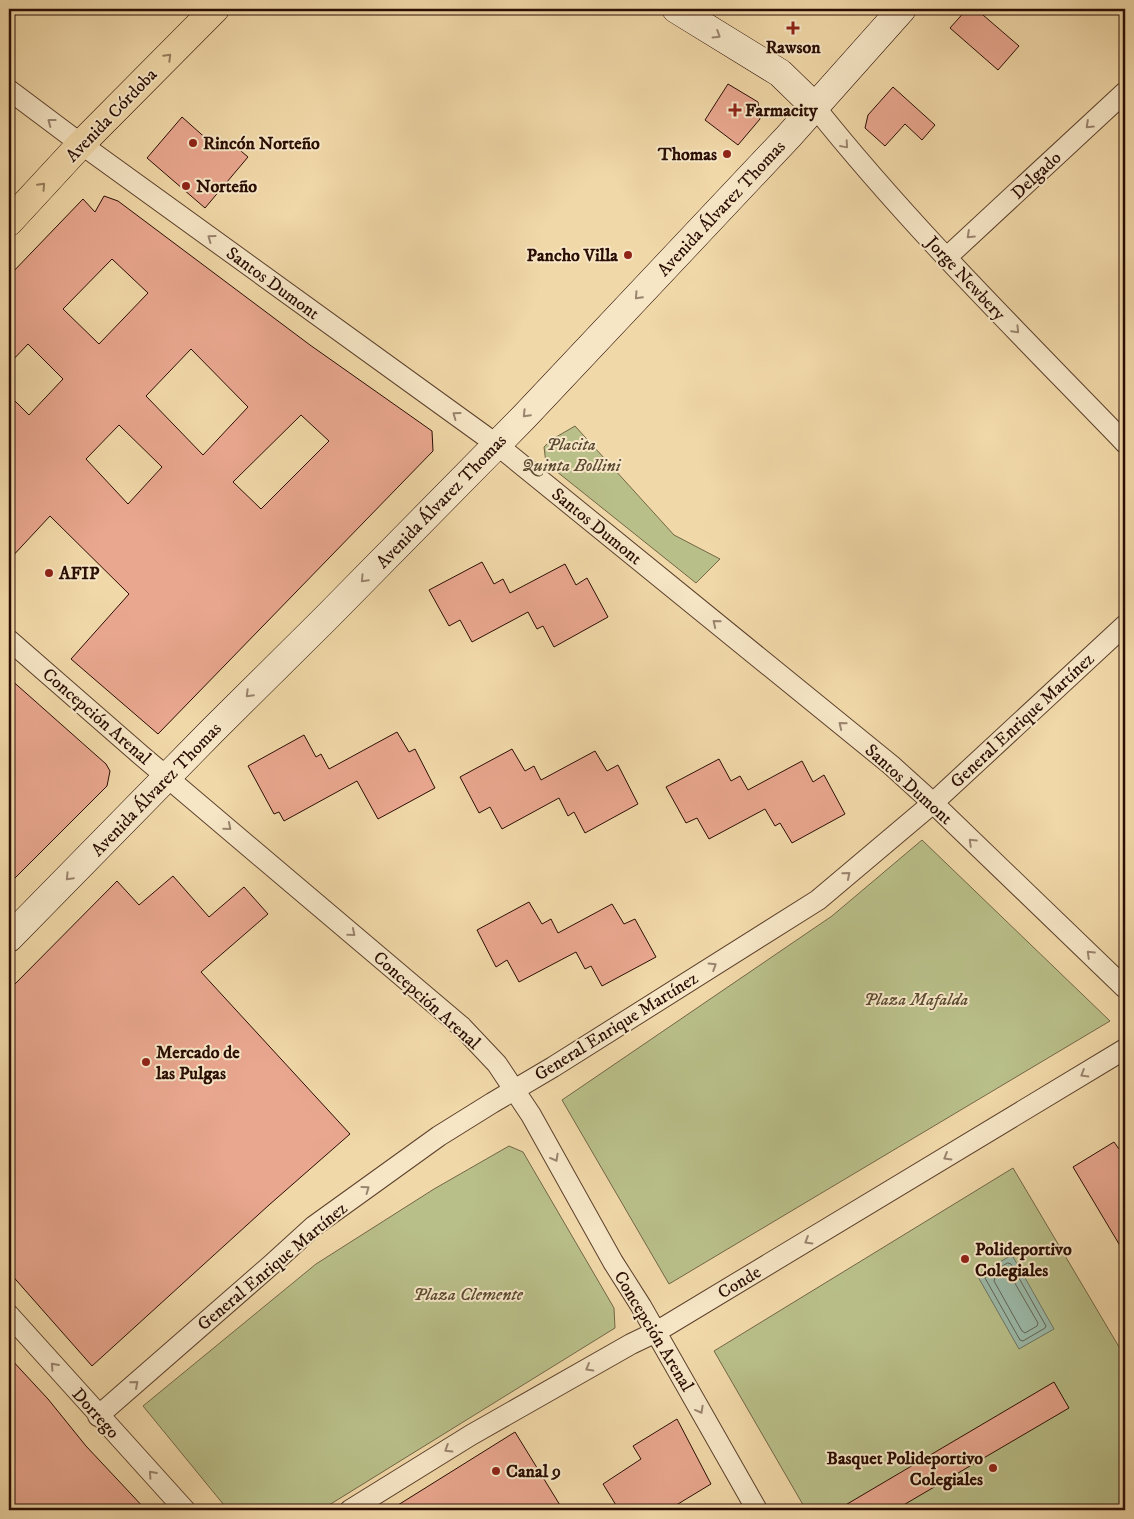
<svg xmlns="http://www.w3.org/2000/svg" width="1134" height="1519" font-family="'IM FELL DW Pica',serif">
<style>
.green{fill:#b9bf89;stroke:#726646}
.water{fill:#9bbaa9;stroke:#6e7567}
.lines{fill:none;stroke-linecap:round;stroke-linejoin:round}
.shore{stroke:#626456;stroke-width:1}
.building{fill:#e9a78f;stroke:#2a0d03;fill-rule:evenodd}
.minor-casing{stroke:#5c402c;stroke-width:22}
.secondary-casing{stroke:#2a0d03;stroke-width:29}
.primary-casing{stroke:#2a0d03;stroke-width:29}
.minor{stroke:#f6e6c6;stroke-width:20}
.secondary{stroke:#f6e6c6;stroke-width:28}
.primary{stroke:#f1d8a8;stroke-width:28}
.oneway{stroke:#9a846e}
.oneway2{stroke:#977d5e}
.poi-dot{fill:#8f2418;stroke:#f6e6c6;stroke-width:2}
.labels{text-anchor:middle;stroke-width:4;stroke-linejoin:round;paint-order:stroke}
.poi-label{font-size:18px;font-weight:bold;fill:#2a0d03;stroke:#f6e6c6;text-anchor:start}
.street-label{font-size:18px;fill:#2a0d03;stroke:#f6e6c6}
.park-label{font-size:18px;font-style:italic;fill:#5c4b32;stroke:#f6e6c6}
</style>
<rect width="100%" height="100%" fill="#f1d8a8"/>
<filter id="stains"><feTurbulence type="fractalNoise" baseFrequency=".004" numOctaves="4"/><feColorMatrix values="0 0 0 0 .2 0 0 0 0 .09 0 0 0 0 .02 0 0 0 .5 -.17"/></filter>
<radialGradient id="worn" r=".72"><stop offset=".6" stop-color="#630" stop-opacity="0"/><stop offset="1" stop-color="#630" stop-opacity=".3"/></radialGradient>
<!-- green -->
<path class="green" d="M575,426L674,535L720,559L696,583L546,463L544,447L551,440Z
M922,840L1110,1021L669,1284L562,1100L832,916Z
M509,1146L523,1152L614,1308L615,1328L321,1510H228L143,1406L316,1264L434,1189Z
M1013,1168L1125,1357V1510H806L714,1351Z"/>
<!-- water -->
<path class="water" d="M1012,1255L1054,1329L1019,1349L977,1275Z"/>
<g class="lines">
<!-- shore -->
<path class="shore" d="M1008,1263L1011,1264L1046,1326L1045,1328L1023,1341L1020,1340L985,1278L986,1276Z
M1006,1272L1009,1273L1038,1323L1037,1326L1025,1333L1022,1331L994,1281L995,1278Z"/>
</g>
<!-- building -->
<path class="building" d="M967,9H976L1019,46L998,70L950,28Z
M728,84L758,102L760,119L738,145L705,120Z
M893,87L935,125L922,140L905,124L885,146L865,128L868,115Z
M182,117L219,150L228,140L248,157L205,208L147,158Z
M104,196L118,201L310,345L432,431L433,451L158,734L71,659L129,594L50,516L9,560V395L29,415L63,379L28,344L9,364V276L83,199L95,212ZM112,259L148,293L99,344L63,309ZM191,349L248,407L203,455L146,396ZM301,415L329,441L261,509L233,482ZM119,425L162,467L128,504L86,459Z
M482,562L494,584L503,579L510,593L565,564L576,585L587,578L608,617L554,647L543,626L537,629L528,612L472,642L460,620L449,626L429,590Z
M9,678L106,764L110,771L107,786L9,884Z
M397,732L409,752L415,749L435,788L378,819L357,781L284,821L279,812L274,814L248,766L304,735L316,757L321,754L329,769Z
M512,749L525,771L534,766L541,780L595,751L607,771L618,765L638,804L585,833L574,812L568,816L559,798L502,829L490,807L479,813L460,777Z
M719,759L731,781L740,776L748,790L802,761L813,782L824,775L845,814L792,843L780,823L775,826L765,809L709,839L697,818L686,823L666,787Z
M173,876L209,917L244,887L268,914L201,972L350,1134L269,1205L92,1366L9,1272V990L117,881L139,905Z
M529,902L542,924L551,919L558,933L612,904L624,924L635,919L656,957L602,986L591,966L585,969L576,952L519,982L507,960L496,967L477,930Z
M1114,1142L1119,1149L1125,1145V1254L1073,1167Z
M9,1357L48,1399L86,1446L146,1510H9Z
M1054,1382L1069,1408L895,1510H837Z
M677,1419L711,1484L668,1510H619L603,1484L641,1459L633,1446Z
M515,1432L563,1510H390Z"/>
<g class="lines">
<!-- minor casing -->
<g class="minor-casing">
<path id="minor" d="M9,90L81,144L496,444L891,765L933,803L1125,988
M815,107C910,226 1019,333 1125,443
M946,258L1125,92
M9,640L142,756L462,1027L497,1064L531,1115L613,1262L641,1306L757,1510
M9,1315L185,1510
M98,1416L271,1265L314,1226L439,1136L492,1103L553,1067L818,900L933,803L1125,625
M350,1510L471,1435L631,1344L656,1332L1125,1049"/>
</g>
<!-- secondary casing -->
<g class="secondary-casing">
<path id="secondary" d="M676,9L780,73L815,107
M9,938L213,730L325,619L524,417L788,137L902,9"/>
</g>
<!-- primary casing -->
<g class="primary-casing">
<path id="primary" d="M9,222L81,144L215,9"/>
</g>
<!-- minor -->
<use href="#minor" class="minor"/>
<!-- secondary -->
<use href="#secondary" class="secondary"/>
<!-- primary -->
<use href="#primary" class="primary"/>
</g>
<!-- one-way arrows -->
<defs><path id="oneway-chevron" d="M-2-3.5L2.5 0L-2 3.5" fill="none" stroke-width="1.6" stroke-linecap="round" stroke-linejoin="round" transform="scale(1.25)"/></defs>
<g class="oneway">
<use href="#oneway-chevron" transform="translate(717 35) rotate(32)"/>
<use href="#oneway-chevron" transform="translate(51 122) rotate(-143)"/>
<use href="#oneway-chevron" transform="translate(1089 125) rotate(137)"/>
<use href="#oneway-chevron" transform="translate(845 145) rotate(49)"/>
<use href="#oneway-chevron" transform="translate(970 235) rotate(137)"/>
<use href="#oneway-chevron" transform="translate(211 238) rotate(-144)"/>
<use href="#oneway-chevron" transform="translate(638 296) rotate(133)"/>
<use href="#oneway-chevron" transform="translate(1016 330) rotate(46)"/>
<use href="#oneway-chevron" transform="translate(526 414) rotate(134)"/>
<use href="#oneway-chevron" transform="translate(456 415) rotate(-144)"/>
<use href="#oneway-chevron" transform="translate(364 579) rotate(134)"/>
<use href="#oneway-chevron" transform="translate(716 623) rotate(-141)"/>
<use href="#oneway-chevron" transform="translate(249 694) rotate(135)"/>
<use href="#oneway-chevron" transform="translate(842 725) rotate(-141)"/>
<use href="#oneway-chevron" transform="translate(228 827) rotate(40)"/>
<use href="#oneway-chevron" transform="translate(972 842) rotate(-136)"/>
<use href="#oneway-chevron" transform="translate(847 875) rotate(-40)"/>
<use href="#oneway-chevron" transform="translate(69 877) rotate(134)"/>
<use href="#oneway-chevron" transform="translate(352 933) rotate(40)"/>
<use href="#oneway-chevron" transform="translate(1090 954) rotate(-136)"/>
<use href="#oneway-chevron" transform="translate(713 966) rotate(-32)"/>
<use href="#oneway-chevron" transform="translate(1084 1074) rotate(149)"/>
<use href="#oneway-chevron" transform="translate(947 1157) rotate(149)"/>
<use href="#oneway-chevron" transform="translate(555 1158) rotate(61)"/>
<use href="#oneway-chevron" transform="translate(366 1189) rotate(-36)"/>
<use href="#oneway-chevron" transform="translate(808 1241) rotate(149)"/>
<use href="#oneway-chevron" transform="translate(54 1366) rotate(-132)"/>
<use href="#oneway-chevron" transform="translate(589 1368) rotate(150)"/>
<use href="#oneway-chevron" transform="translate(135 1384) rotate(-41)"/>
<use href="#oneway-chevron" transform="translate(700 1410) rotate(61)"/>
<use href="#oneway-chevron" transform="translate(448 1449) rotate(148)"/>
<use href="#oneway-chevron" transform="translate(152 1474) rotate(-132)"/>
</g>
<g class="oneway2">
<use href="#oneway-chevron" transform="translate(168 57) rotate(-45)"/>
<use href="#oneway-chevron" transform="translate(42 186) rotate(-47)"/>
</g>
<!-- markers -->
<g class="poi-dot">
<path d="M790.5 20.5h5v5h5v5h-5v5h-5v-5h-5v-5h5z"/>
<path d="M732.5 102.5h5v5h5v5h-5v5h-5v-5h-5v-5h5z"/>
<circle cx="193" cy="143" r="5"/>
<circle cx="727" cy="154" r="5"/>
<circle cx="186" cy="186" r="5"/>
<circle cx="628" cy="255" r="5"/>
<circle cx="49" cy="573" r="5"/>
<circle cx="146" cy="1062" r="5"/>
<circle cx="965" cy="1259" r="5"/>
<circle cx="993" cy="1468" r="5"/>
<circle cx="496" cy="1471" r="5"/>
</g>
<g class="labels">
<!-- poi labels -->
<g class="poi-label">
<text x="793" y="53" text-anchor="middle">Rawson</text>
<text x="745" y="116">Farmacity</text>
<text x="203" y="149">Rincón Norteño</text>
<text x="717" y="160" text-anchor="end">Thomas</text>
<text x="196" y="192">Norteño</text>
<text x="618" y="261" text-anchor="end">Pancho Villa</text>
<text x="59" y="579">AFIP</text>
<text x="156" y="1058">Mercado de<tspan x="156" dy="21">las Pulgas</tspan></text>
<text x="975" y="1255">Polideportivo<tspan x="975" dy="21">Colegiales</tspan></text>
<text x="983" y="1464" text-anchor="end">Basquet Polideportivo<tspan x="983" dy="21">Colegiales</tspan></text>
<text x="506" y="1477">Canal 9</text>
</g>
<!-- street labels -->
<g class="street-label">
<text transform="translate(111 115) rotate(-46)" y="6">Avenida Córdoba</text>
<text transform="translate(1036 175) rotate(-43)" y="6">Delgado</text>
<text transform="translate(721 208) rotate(-47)" y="6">Avenida Álvarez Thomas</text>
<text transform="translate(966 278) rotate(47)" y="6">Jorge Newbery</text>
<text transform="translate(273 283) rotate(36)" y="6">Santos Dumont</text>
<text transform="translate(441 501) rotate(-46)" y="6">Avenida Álvarez Thomas</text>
<text transform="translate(597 526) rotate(39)" y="6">Santos Dumont</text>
<text transform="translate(97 716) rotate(41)" y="6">Concepción Arenal</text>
<text transform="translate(1022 720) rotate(-43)" y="6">General Enrique Martínez</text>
<text transform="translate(909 784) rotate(42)" y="6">Santos Dumont</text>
<text transform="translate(156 789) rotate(-46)" y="6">Avenida Álvarez Thomas</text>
<text transform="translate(427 1000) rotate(42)" y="6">Concepción Arenal</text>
<text transform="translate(616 1026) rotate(-32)" y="6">General Enrique Martínez</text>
<text transform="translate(272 1266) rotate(-40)" y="6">General Enrique Martínez</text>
<text transform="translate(739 1282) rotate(-31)" y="6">Conde</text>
<text transform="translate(654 1331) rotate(59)" y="6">Concepción Arenal</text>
<text transform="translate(96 1413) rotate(48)" y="6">Dorrego</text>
</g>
<!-- park labels -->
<g class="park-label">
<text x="571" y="450">Placita<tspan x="571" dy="21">Quinta Bollini</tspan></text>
<text x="916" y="1005">Plaza Mafalda</text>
<text x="468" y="1300">Plaza Clemente</text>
</g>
</g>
<!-- margin -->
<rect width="1134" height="1519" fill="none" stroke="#f1d8a8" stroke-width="30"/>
<rect x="10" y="10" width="1114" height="1499" fill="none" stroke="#2a0d03" stroke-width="2.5"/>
<rect x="15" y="15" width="1104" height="1489" fill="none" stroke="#2a0d03"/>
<rect width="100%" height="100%" filter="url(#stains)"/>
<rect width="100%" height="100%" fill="url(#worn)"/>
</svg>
